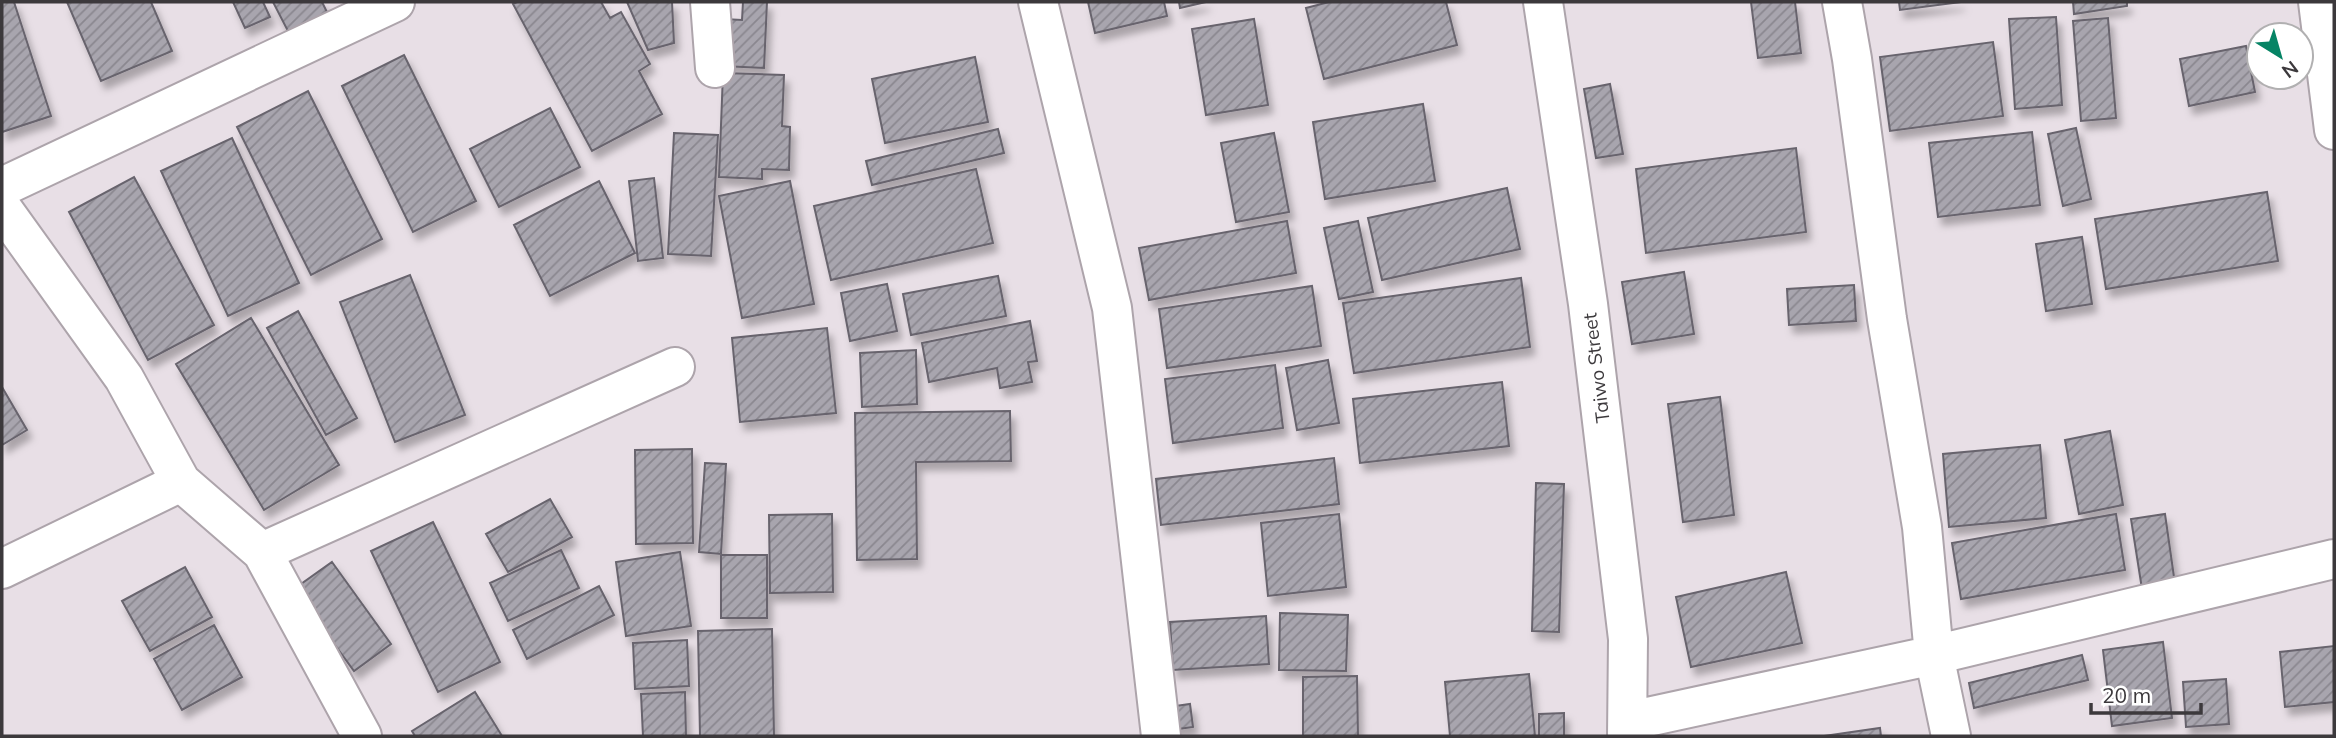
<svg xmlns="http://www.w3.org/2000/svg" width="2336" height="738" font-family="Mulish,sans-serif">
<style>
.building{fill:url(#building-hatch);stroke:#67646d;stroke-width:2;filter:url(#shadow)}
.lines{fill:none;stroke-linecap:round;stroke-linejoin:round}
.minor-casing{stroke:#ada4ab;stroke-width:42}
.minor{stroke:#fff;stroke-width:38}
.labels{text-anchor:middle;stroke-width:5;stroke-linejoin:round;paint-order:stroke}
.street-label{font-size:19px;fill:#3c393c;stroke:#fff}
</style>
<defs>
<pattern id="building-hatch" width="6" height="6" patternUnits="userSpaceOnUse" patternTransform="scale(1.75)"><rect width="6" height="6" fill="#a8a5ae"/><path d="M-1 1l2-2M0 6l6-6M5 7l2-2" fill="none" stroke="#8a878f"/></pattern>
<filter id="shadow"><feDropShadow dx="4.5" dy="8" stdDeviation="3.5" flood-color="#0004"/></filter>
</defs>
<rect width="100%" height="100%" fill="#e8dfe6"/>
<!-- building -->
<path class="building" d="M2,2H14L51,116L2,132Z
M67,2H151L172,51L101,81Z
M233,2H263L270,17L245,28Z
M273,2H322L329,16L291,37Z
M517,2H601L610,18L621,12L650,64L639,71L662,114L592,151L513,4Z
M627,2H672L674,43L648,50Z
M743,2H767L764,68L722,66L724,19L742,20Z
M1088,2H1164L1167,16L1095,33Z
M1179,2H1206L1180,8Z
M1329,2H1446L1457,45L1324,79L1306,8Z
M1751,2H1795L1801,53L1758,58Z
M1899,2H1961L1900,10Z
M2073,2H2127V6L2074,14Z
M2056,17L2062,105L2015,109L2009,19Z
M2108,18L2116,118L2081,121L2073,21Z
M1254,19L1268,105L1206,115L1192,29Z
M1993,42L2003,116L1890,131L1880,57Z
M2246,46L2255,92L2189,106L2180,59Z
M404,55L476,201L413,232L342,86Z
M975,57L988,122L885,143L872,79Z
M723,73L784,75L782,126L790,127L789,170L762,169V179L719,177Z
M1610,84L1623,154L1596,158L1584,89Z
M308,91L382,239L311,275L237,127Z
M1423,104L1435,181L1325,199L1313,122Z
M550,108L580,167L499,207L470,149Z
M2076,128L2091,199L2063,206L2048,134Z
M998,129L1004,153L872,185L866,161Z
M2032,132L2040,205L1938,217L1929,143Z
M674,133L718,135L711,256L668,254Z
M1274,133L1289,212L1236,222L1221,143Z
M232,138L299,283L228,316L161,171Z
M1796,148L1806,232L1646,253L1636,169Z
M976,169L993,243L831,280L814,206Z
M134,177L214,325L148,360L69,212Z
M654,178L663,258L638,261L629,181Z
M599,181L635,253L550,296L514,225Z
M790,181L814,304L742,318L719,196Z
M1507,188L1520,249L1382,280L1368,218Z
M2267,192L2278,261L2106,289L2095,219Z
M1287,221L1296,273L1149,300L1139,248Z
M1358,221L1373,292L1339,299L1324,228Z
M2082,237L2092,304L2046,311L2036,244Z
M1684,272L1694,334L1632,344L1622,282Z
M410,275L465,415L395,442L340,302Z
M998,276L1006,316L911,335L903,294Z
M1521,278L1530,347L1354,373L1343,303Z
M887,284L897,331L850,341L841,293Z
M1854,285L1856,321L1789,325L1787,289Z
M1312,286L1321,346L1167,368L1159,309Z
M298,311L357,418L326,435L267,328Z
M251,318L339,465L264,510L176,364Z
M1030,321L1037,361L1028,362L1032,382L1000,388L997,368L929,382L922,343Z
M827,328L836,413L740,422L732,338Z
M916,350L917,404L862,407L860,353Z
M1328,360L1339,423L1297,430L1286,368Z
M1275,365L1283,428L1173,443L1165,379Z
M1502,382L1509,446L1360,463L1353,399Z
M2,387L27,430L2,445Z
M1720,397L1734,515L1683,522L1668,404Z
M1010,411L1011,461L916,462L917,559L857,560L855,413Z
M2110,431L2123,505L2079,514L2065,440Z
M2040,445L2046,518L1949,527L1943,454Z
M692,449L693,543L636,544L635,450Z
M1334,458L1339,504L1161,525L1156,479Z
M705,463L726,464L721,554L699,552Z
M1536,483L1564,484L1559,632L1532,631Z
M550,499L572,537L508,572L486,534Z
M832,514L833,592L770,593L769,515Z
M1339,514L1346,587L1268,596L1261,523Z
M2116,514L2125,570L1961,599L1952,543Z
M2165,514L2175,584L2142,589L2131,519Z
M433,522L500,662L438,692L371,551Z
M561,550L579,588L508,621L490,583Z
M680,552L691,626L626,636L616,562Z
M721,555H767V618H721Z
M332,562L391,644L354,671L294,589Z
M185,567L212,617L150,651L122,601Z
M1786,572L1802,643L1691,667L1676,597Z
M599,586L614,615L527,659L513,630Z
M1280,613L1348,615L1346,671L1279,670Z
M1266,616L1269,664L1173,670L1170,622Z
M214,625L242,677L182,710L154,659Z
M772,629L774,736H700L698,631Z
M687,640L689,686L635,689L633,643Z
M2163,642L2172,718L2112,726L2103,650Z
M2334,646V702L2285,707L2280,652Z
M2082,655L2088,680L1974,708L1969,683Z
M1529,674L1535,736H1450L1445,682Z
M1357,676L1358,736H1303V677Z
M2226,679L2229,724L2186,727L2183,682Z
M475,692L502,736H415L412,731Z
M685,692L686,736H643L641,694Z
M1190,704L1193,727L1171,730L1168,707Z
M1564,713V736H1539V714Z
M1880,728L1881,736H1824Z"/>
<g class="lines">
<!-- minor casing -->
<g class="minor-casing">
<path id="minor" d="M710,2L715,68
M1038,2L1112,308L1161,736
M1543,2L1588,304L1628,639L1627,736
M1842,2L1852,59L1887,319L1922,527L1934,655L1951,736
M2318,2L2334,130
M2,187L395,2
M2,208L124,378L181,482L262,552L362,736
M262,552L675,367
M2,569L181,482
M1629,721L1934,655L2334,559"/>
</g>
<!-- minor -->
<use href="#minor" class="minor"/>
</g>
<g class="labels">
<!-- street labels -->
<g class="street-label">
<text transform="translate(1596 368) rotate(-97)" y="7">Taiwo Street</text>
</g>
</g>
<!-- border -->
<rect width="2336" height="738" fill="none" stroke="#3c393c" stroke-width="7"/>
<!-- north arrow -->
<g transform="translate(2280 56) rotate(143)"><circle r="33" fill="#ffffff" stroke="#b1b0b1" stroke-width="2"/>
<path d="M0-5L12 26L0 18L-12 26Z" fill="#068465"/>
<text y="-10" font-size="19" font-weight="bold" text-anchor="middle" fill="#3c393c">N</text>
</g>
<!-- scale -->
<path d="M2091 703v10h110v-10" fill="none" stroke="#3c393c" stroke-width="3.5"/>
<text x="2102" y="703" font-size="21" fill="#3c393c" stroke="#ffffff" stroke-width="5" paint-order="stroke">20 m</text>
</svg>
